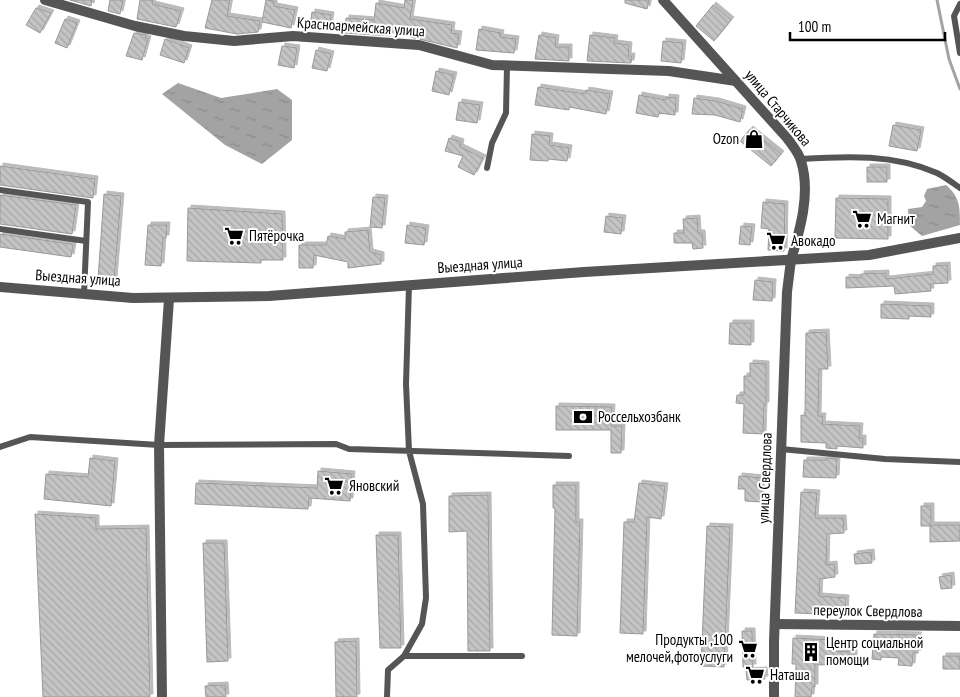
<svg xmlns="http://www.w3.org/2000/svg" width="960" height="697" font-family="'PT Sans Narrow',sans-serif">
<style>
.water{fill:url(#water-ripples)}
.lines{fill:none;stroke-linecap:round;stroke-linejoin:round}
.stream{stroke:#a3a3a3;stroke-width:3}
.building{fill:url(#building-back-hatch);stroke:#999;filter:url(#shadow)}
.service{stroke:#555;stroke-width:6}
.minor{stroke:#555;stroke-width:10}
.tertiary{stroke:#555;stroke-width:10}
.labels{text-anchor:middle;stroke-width:4;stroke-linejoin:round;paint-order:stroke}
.street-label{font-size:15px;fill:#000;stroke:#fff}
.poi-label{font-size:15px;fill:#000;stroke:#fff;text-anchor:start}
</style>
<defs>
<pattern id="water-ripples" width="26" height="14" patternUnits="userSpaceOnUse" patternTransform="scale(1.25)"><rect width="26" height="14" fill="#a3a3a3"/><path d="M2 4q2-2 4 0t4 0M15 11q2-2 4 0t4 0" fill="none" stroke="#8b8b8b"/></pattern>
<pattern id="building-back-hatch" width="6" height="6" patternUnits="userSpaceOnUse" patternTransform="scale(1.25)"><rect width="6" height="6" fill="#c4c4c4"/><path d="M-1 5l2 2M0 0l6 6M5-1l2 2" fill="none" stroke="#a7a7a7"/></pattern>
<filter id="shadow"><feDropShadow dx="3" dy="-3" stdDeviation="0" flood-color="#0004"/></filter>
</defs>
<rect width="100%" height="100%" fill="#fff"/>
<!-- water -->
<path class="water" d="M178,83L221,98L277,89L292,100V140L262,164L225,145L162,94Z
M946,185C960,197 960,207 960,225L922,236L909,225L908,209L922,207L926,201L924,196L927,189Z"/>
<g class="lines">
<!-- stream -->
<path class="stream" d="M937,0L949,59L960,89"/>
</g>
<!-- building -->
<path class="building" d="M70,0H92L91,6Z
M110,0H123L120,14L108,11Z
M140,0H153L152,4L181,11L176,27L137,19Z
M212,0H230L227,16L260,21L258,32L237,34L205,28Z
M266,0L274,1V6L295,10L291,28L262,22Z
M405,0H413L410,19L452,25L451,33L459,34L457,48L410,37V34L391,31V36L345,33L346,18L374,20L376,3L404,8Z
M625,0H649L647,9L625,3Z
M713,5L731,20L714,41L696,26Z
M36,8L51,13L40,33L26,25Z
M312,12L331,15L329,28L310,26Z
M65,19L77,23L67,48L55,43Z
M479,29L501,33L500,37L516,39L514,53L476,50Z
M134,33L146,35L145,38L148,39L142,60L126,56Z
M539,35L556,38L555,47H569V61L535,59Z
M590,35L615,38L614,43L629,45L628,56H632L631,63L587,61Z
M165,39L189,48L184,63L160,55Z
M663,41L683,43L681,63L661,61Z
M282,46L297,48L294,68L278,65Z
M316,50L331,54L327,71L312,68Z
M436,71L454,75L449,95L432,91Z
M538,87L585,94L586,90L610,94L606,114L569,107V110L535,105Z
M639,95L666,100V97L676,98L675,115L659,113L658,117L636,113Z
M694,98L716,101L743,109L740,122L715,115L692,114Z
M459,102L480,105L477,123L456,120Z
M893,125L921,130L917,151L889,146Z
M750,129L781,154L771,166L740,141Z
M532,134L550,136L549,145L569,148L567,161L548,159V161L530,160Z
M449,138L461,142L460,147L483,158L474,175L458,167L463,156L445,151Z
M0,166L95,179L93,198L0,185Z
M867,167H887V182H867Z
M104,194L121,196L114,280L98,279Z
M0,195L76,205L72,234L0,224Z
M373,197L385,198L382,228L370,227Z
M836,198L888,199V239L835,238Z
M763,202L785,204L784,251L768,250L769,229L761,228Z
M188,208L282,214L283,260H261V263L187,261Z
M606,216L623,218L621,234L604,232Z
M697,218L698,233H702L703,248L693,249L692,243H674V233H684L683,219Z
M148,225H167L166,238H163L161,266L145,265Z
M407,225L426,228L424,245L405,243Z
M741,226L752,227L750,245L739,244Z
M368,230L370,252L381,255V264L348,268V262L314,255L313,268H299V245H326L328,236L345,239V232Z
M0,234L71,244L73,246L71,257L0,247Z
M947,265L948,283L930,284L931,291L895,294L894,286L846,288V277L861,278V274L886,273V279L933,274V266Z
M755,280L773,282L772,301L753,300Z
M881,304L931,306V317L909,316V319L881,318Z
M730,323H751V345L729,344Z
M826,332L828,369H819L818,416H823L822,424L860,426L859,438H863V448L837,446V449L826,448V443L801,442V415L805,416L806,333Z
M750,363L766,364V405H764L763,434L743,433L744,404L736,403L737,395H744V376H750Z
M556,406L612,407L611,426H622L621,453H611V430H556Z
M90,458L115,461L111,506L44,499L46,474L88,477Z
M826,458L837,459L836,478L803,477L804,460H826Z
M318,471L352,474L350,501L309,498L308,509L195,504L196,483L317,488Z
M739,476L762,478L761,502L745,501V489H738Z
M639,483L665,486L661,519L647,517L643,634L620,633L624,522H634Z
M553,485H576V522H580L577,636L552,635L555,508H553Z
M801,492L817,493L815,518H843L844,533L827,534L826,565L834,564L835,577L820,579L819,596L846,598L845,615L795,613Z
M488,495L490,651H468L467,531L449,532V496Z
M921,506H931V525H960V541L930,542V526H921Z
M35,514L96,518V529L146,528L150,697H43Z
M707,526L730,527L724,667L701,666Z
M376,535H398L401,648H380Z
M203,543H224L228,661L207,662Z
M871,552L872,563L855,564L854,554Z
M951,575L952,588L941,589L939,577Z
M742,631H752L753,667H743Z
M874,634L918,635V653H913L912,666L898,665L899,658L881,657V660L872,659Z
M793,638L831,640V651L854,652V664L815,665V687H812L811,697H795L796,664H792Z
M356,641L357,697H336L335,642Z
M943,656H960V669H943Z
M764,670L765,679L747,680L746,671Z
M225,685L226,697H206L205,686Z"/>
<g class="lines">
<!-- service -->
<path class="service" d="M960,4L954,16L960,53
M801,159C847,156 894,154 937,173C945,177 953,183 960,188
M487,168L492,143L506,113L507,66
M0,190L88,202L84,294
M0,229L86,241
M0,447L30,437L159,445L336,444L349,449L569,456
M781,449L885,459L960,462
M404,656H522
M387,697L388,670L404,656L422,624L426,598L423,504L409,451L406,384L409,285"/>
<!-- minor -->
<path class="minor" d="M45,0L135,26L184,36L234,41L293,36L419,45L492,65L669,71L736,81
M663,0L787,138C792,145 799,153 801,161C811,193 800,230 791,260
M775,624L960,626
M162,697L159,445L169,299"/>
<!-- tertiary -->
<path class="tertiary" d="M0,287L133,298L269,296L584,272L869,255L960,238
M774,697V642L787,292L791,260"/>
</g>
<!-- icons -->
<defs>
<g id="shop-bare" transform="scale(1.5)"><path d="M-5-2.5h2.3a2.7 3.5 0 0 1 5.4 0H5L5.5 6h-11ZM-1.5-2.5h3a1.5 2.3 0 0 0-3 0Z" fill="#000" stroke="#fff" stroke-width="2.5" paint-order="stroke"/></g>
<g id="supermarket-bare" transform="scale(1.5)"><path d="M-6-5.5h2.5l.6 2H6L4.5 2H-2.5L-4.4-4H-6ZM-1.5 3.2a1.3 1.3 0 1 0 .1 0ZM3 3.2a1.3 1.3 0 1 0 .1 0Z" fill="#000" stroke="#fff" stroke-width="2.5" paint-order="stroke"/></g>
<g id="bank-bare" transform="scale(1.5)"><path d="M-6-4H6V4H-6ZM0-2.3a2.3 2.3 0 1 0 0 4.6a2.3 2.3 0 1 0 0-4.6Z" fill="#000" stroke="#fff" stroke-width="2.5" paint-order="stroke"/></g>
<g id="building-bare" transform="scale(1.5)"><path d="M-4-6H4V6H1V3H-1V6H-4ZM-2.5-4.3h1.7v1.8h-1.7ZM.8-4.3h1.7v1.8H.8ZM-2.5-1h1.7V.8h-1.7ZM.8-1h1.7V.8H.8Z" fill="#000" stroke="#fff" stroke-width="2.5" paint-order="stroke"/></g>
</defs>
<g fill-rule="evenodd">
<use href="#shop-bare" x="754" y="139"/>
<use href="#supermarket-bare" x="862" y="219"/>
<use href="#supermarket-bare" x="234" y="236"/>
<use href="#supermarket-bare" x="776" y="241"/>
<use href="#bank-bare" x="583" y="417"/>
<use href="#supermarket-bare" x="334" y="486"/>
<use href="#supermarket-bare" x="748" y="649"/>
<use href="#building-bare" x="811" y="652"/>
<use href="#supermarket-bare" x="755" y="675"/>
</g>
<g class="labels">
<!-- street labels -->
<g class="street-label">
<text transform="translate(361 27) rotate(4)" y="5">Красноармейская улица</text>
<text transform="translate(778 108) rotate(50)" y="5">улица Старчикова</text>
<text transform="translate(480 265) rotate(-4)" y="5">Выездная улица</text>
<text transform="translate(78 278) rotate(4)" y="5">Выездная улица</text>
<text transform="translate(765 478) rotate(-88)" y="5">улица Свердлова</text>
<text transform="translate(868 611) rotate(1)" y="5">переулок Свердлова</text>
</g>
<!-- poi labels -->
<g class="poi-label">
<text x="739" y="144" text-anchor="end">Ozon</text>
<text x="877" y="224">Магнит</text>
<text x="249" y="241">Пятёрочка</text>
<text x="791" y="246">Авокадо</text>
<text x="598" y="422">Россельхозбанк</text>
<text x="349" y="491">Яновский</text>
<text x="733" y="645" text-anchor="end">Продукты ,100<tspan x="733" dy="17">мелочей,фотоуслуги</tspan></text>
<text x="826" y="648">Центр социальной<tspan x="826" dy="17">помощи</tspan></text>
<text x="770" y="680">Наташа</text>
</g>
</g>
<!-- scale -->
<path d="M790 32v8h155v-8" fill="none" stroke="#000000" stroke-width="2.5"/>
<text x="798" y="32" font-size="15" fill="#000000" stroke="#ffffff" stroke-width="4" paint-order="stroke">100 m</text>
</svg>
